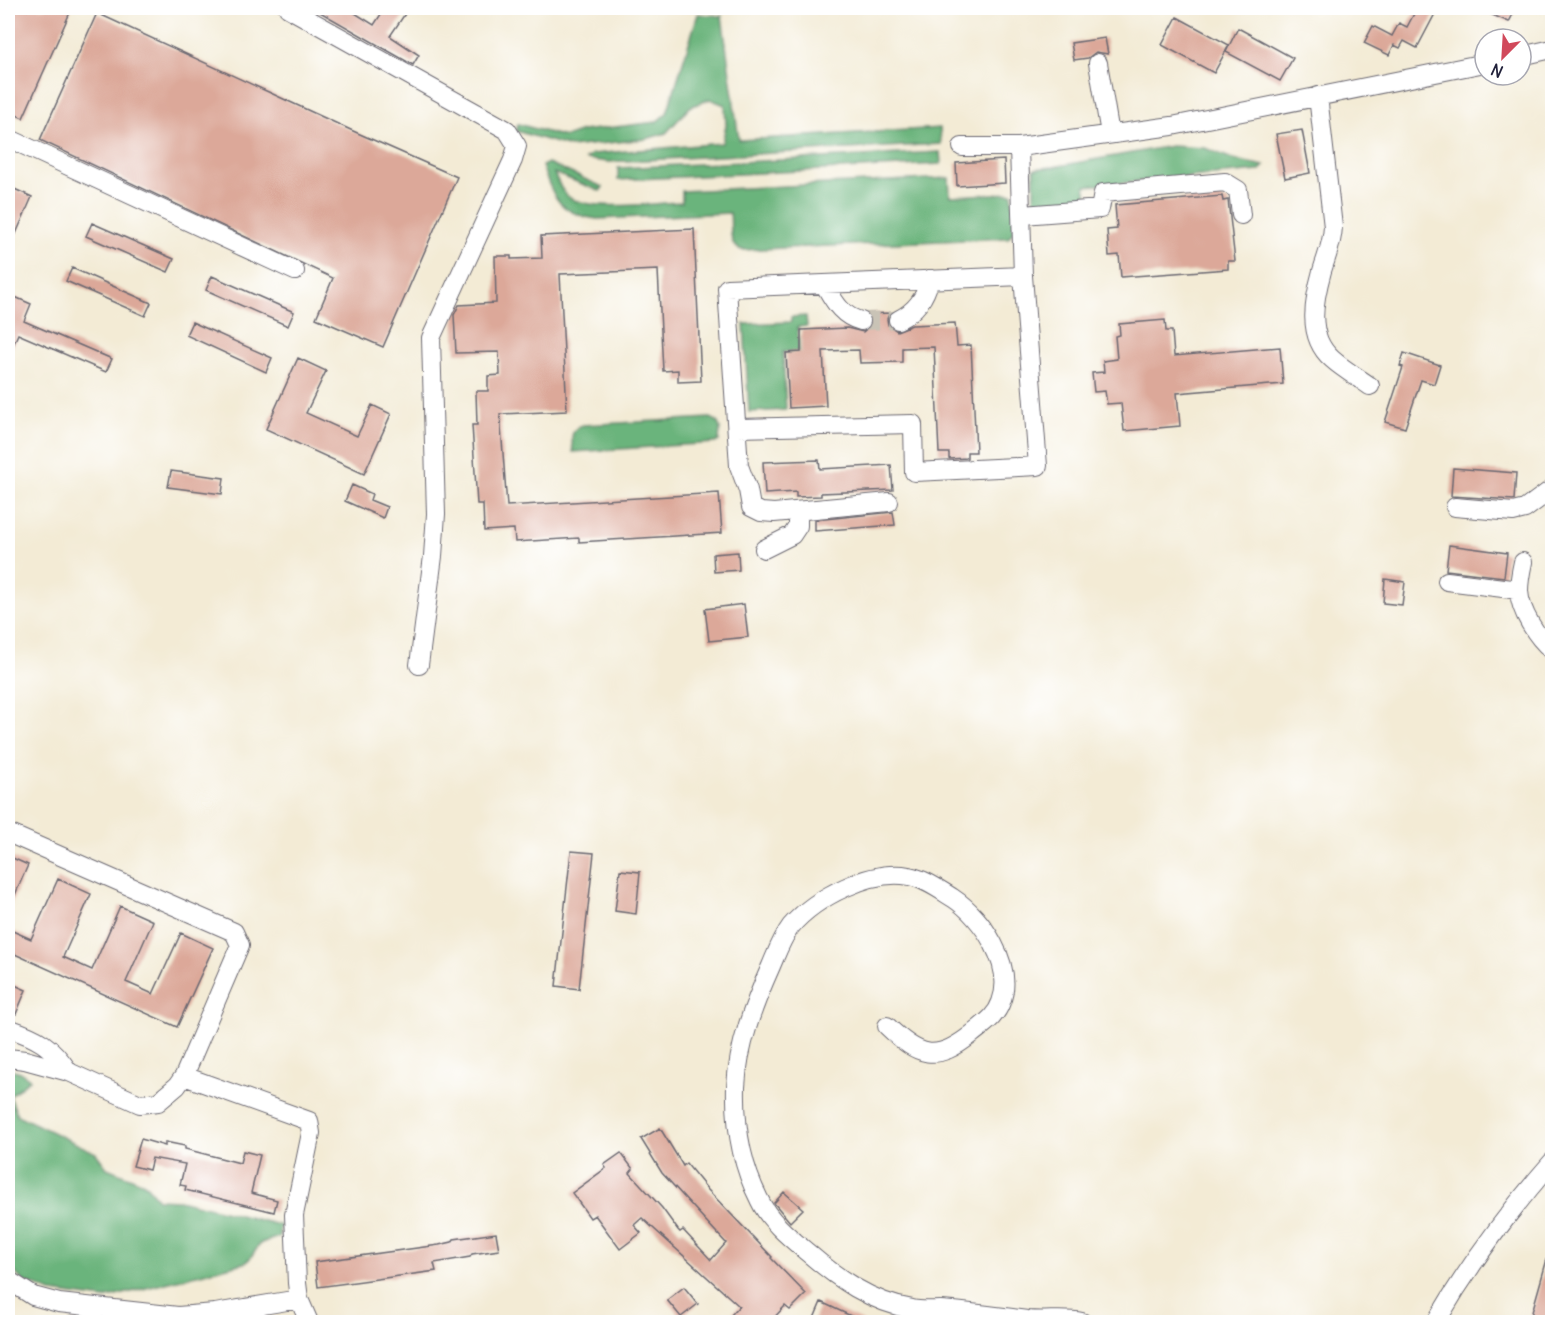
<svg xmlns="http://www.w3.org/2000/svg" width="1560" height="1330" font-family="Delius,sans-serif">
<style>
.forest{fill:#6ab47b;stroke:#466b5b;stroke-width:1.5}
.building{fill:#dca899}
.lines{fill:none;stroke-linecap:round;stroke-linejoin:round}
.minor-tunnel{stroke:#c9c3b6;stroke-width:18;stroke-dasharray:18 9;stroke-linecap:butt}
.minor-casing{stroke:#6b6871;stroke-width:20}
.minor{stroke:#fff;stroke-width:18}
</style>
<rect width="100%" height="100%" fill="#fff"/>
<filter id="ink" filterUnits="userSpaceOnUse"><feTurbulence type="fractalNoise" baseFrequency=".0167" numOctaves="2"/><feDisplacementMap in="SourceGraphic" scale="12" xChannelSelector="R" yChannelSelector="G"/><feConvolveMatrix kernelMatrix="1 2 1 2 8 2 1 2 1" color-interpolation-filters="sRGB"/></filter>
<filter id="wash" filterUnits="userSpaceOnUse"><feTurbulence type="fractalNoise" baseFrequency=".008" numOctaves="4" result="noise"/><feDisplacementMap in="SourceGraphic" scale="24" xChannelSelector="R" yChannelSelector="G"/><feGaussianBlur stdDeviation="1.35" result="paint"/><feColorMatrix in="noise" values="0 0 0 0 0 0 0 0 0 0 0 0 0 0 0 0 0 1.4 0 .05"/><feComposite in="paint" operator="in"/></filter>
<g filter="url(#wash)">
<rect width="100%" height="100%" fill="#f3ebd5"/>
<!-- forest -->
<path class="forest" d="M698,14L722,16L739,140L940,128L941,144L608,162L586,159L592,154L722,143L726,126L725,105L710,99L690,107L666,133L646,139L570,147L516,131L518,124L565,137L582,131L656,122L667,113Z
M1171,146L1205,148L1235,160L1264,166L1259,171L1085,186L1088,202L1034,206V169L1053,167Z
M940,152L941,164L618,180V168Z
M548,163L603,187L600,191L554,173C558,182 563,195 572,199C598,211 653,203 682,202V191L949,178L950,196L1012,193L1014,231L1008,238L742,250C727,247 732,226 730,213L597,219C560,214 554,199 542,166Z
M806,316L807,326L798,327L799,351L783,352L786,410L749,412L744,324L791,322V317Z
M710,418L717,421L720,428L719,441L715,443L573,452C572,439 569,430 582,425Z
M8,1069L18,1071L30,1079L10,1096L17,1115L96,1153L107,1168L144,1183L158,1199L179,1200L280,1225L279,1237L261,1243L247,1262L104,1299L51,1292L23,1281L8,1265Z"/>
<g id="blocks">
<!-- building -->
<path class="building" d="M8,8H72L23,118L8,111Z
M313,8H347L374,25L385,8H409L390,36L419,55L413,65Z
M1417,8H1438L1417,48L1404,41L1400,48L1394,45L1389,55L1364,43L1373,26L1392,36L1399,23L1407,27Z
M1476,8H1516L1509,22Z
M97,13L353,131L457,177L383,347L316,318L333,278L40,140Z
M1177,17L1229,45L1214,73L1162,45Z
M1238,28L1293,58L1280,81L1226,52Z
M1105,38L1108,54L1096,52L1088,58L1074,60L1071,43Z
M1302,130L1310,173L1285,178L1276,134Z
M1004,160L1005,183L957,186L956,163Z
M10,187L32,197L8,252V215L12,206L8,204V194Z
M1222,196L1223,201L1228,200L1235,261H1228V269L1121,277L1119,255L1109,256L1107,230L1117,229L1115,205Z
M92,223L174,259L168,272L86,236Z
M694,229L701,381L678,382V370L663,371L658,270L560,274L567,411L500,414L507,506L719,493L722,533L579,542V538L515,542L514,529L484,531L483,504H477L472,425H477L476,391H488V376L500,375L499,352L456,353L454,315L459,305L496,303L495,256H511V259L542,258L541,236Z
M72,268L151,303L145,316L66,281Z
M212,276L294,312L288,326L206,290Z
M8,294L31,304L24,321L112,359L106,372L18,334L8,357Z
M889,313L887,319L888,325L897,331L912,325L955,323L957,346L971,345L976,452H967V458L949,459V453H939L934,347L902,348V362L860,363L859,350L823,351L826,406L789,408L786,353L801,352V330L847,328L863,332L871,325L870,314Z
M1165,320L1166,331H1172L1174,356L1280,347L1283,384L1177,393L1180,426L1124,431L1121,403L1107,404L1105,391L1094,392L1092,373L1104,372L1103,361L1117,359L1115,336L1120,335L1119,324Z
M192,322L272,358L266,372L186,335Z
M1404,353L1440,365L1434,384L1421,380L1405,428L1385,422L1403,367L1400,366Z
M298,358L326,371L306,413L357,436L372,405L391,414L364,474L266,429Z
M819,460L820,469L891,465L893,490L821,493V496L796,497V492L765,494L763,462Z
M1453,468L1516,473L1514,500L1451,496Z
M171,471L224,478L222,494L168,487Z
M352,485L372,494L370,500L387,507L383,518L345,501Z
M893,512L895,525L815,531V520Z
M1449,545L1507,553L1504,577L1446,570Z
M738,552L739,570L714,572L713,554Z
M1385,579L1405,582L1402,605L1383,603Z
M744,604L748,637L709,641L705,609Z
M571,851L594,853L579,989L556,986Z
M8,856L28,865L8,911Z
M620,870L640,872L636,914L615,911Z
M58,879L91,894L63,957L92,970L120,906L153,921L126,982L153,994L181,933L213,948L177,1027L8,951V929L31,939Z
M8,982L26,990L16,1014L8,1011Z
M660,1128L683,1166L686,1163L708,1190L772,1257L771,1258L806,1294L790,1310L785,1306L769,1323H724L739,1306L642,1218L634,1225L641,1233L620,1249L595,1215L590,1218L572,1193L606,1168L604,1165L621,1153L633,1169L630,1173L662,1208L678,1230L680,1232L683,1230L711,1260L726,1243L662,1173L641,1139Z
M141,1139L165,1146V1142L185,1146V1149L240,1163L243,1151L260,1155L251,1193L277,1200L274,1212L185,1190L186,1186L180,1185L185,1164L152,1158L149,1170L133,1166Z
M784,1192L803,1209L790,1222L774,1203Z
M496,1233L499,1250L472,1254L470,1257L434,1263L436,1271L318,1287L315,1262L439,1245L452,1242L454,1239Z
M1549,1252H1552V1323H1529Z
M684,1287L698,1304L681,1317L667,1300Z
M821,1302L866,1323H812Z"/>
</g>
</g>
<g filter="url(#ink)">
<use href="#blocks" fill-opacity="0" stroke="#6b6871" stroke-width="1.5"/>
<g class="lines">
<!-- minor-tunnel -->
<path class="minor-tunnel" d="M861,321L898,320"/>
<!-- minor casing -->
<g class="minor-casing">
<path id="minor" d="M288,8L507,130L517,146L513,160L431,338L436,514L433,556L419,665
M1521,56L1552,49
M1098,63L1110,134
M1318,96L1333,227C1332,245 1327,254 1322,271C1314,300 1306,336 1332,359C1343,369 1357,377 1370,386
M8,138L295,271
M962,147H1019L1172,126L1485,63
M1023,215L1100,209L1103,193L1225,182L1238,190L1241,215
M824,284C834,301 841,316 861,321
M898,320C916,311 925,298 930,279
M737,428L913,424L914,472L1038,466L1023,276L1019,147
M889,502L774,513L761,512L751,507L748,490L739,466L727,288L1023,276
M1455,507L1513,512L1525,509L1552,489
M764,549L792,535L798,526V511
M1523,562C1521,571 1519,582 1519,591C1520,611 1537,638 1552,650
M1447,581L1519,590
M8,833L234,932L240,945L184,1076L177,1086L158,1102L140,1104L69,1072L25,1060L8,1058
M887,1026C919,1057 936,1063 972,1034C984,1024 996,1017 1001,1002C1015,966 982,917 953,898C940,890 925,879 909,876C871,869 816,897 791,926C782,938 777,952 771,966C754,1004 738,1045 736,1087C735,1126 741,1164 759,1199C769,1221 789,1237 807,1252C837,1278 872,1303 912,1309C921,1311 931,1310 940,1310C969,1312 998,1316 1027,1320C1046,1322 1063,1318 1082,1322
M8,1028C38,1038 51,1045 69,1072
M184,1076L309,1121L311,1133L294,1215L297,1283L299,1299L309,1322
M8,1280L33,1296L59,1303L178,1316L215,1313L299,1299
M1436,1322C1469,1265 1509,1211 1552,1162"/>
</g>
<!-- minor -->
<use href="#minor" class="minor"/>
</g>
</g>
<!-- margin -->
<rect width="1560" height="1330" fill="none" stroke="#fff" stroke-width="30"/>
<!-- north arrow -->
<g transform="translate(1503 57) rotate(204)"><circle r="28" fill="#ffffff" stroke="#a7a7b1" stroke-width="1.5"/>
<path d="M0-4.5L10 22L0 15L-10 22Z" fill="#d1495b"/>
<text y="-9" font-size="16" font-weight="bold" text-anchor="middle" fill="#22223b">N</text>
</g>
</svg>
